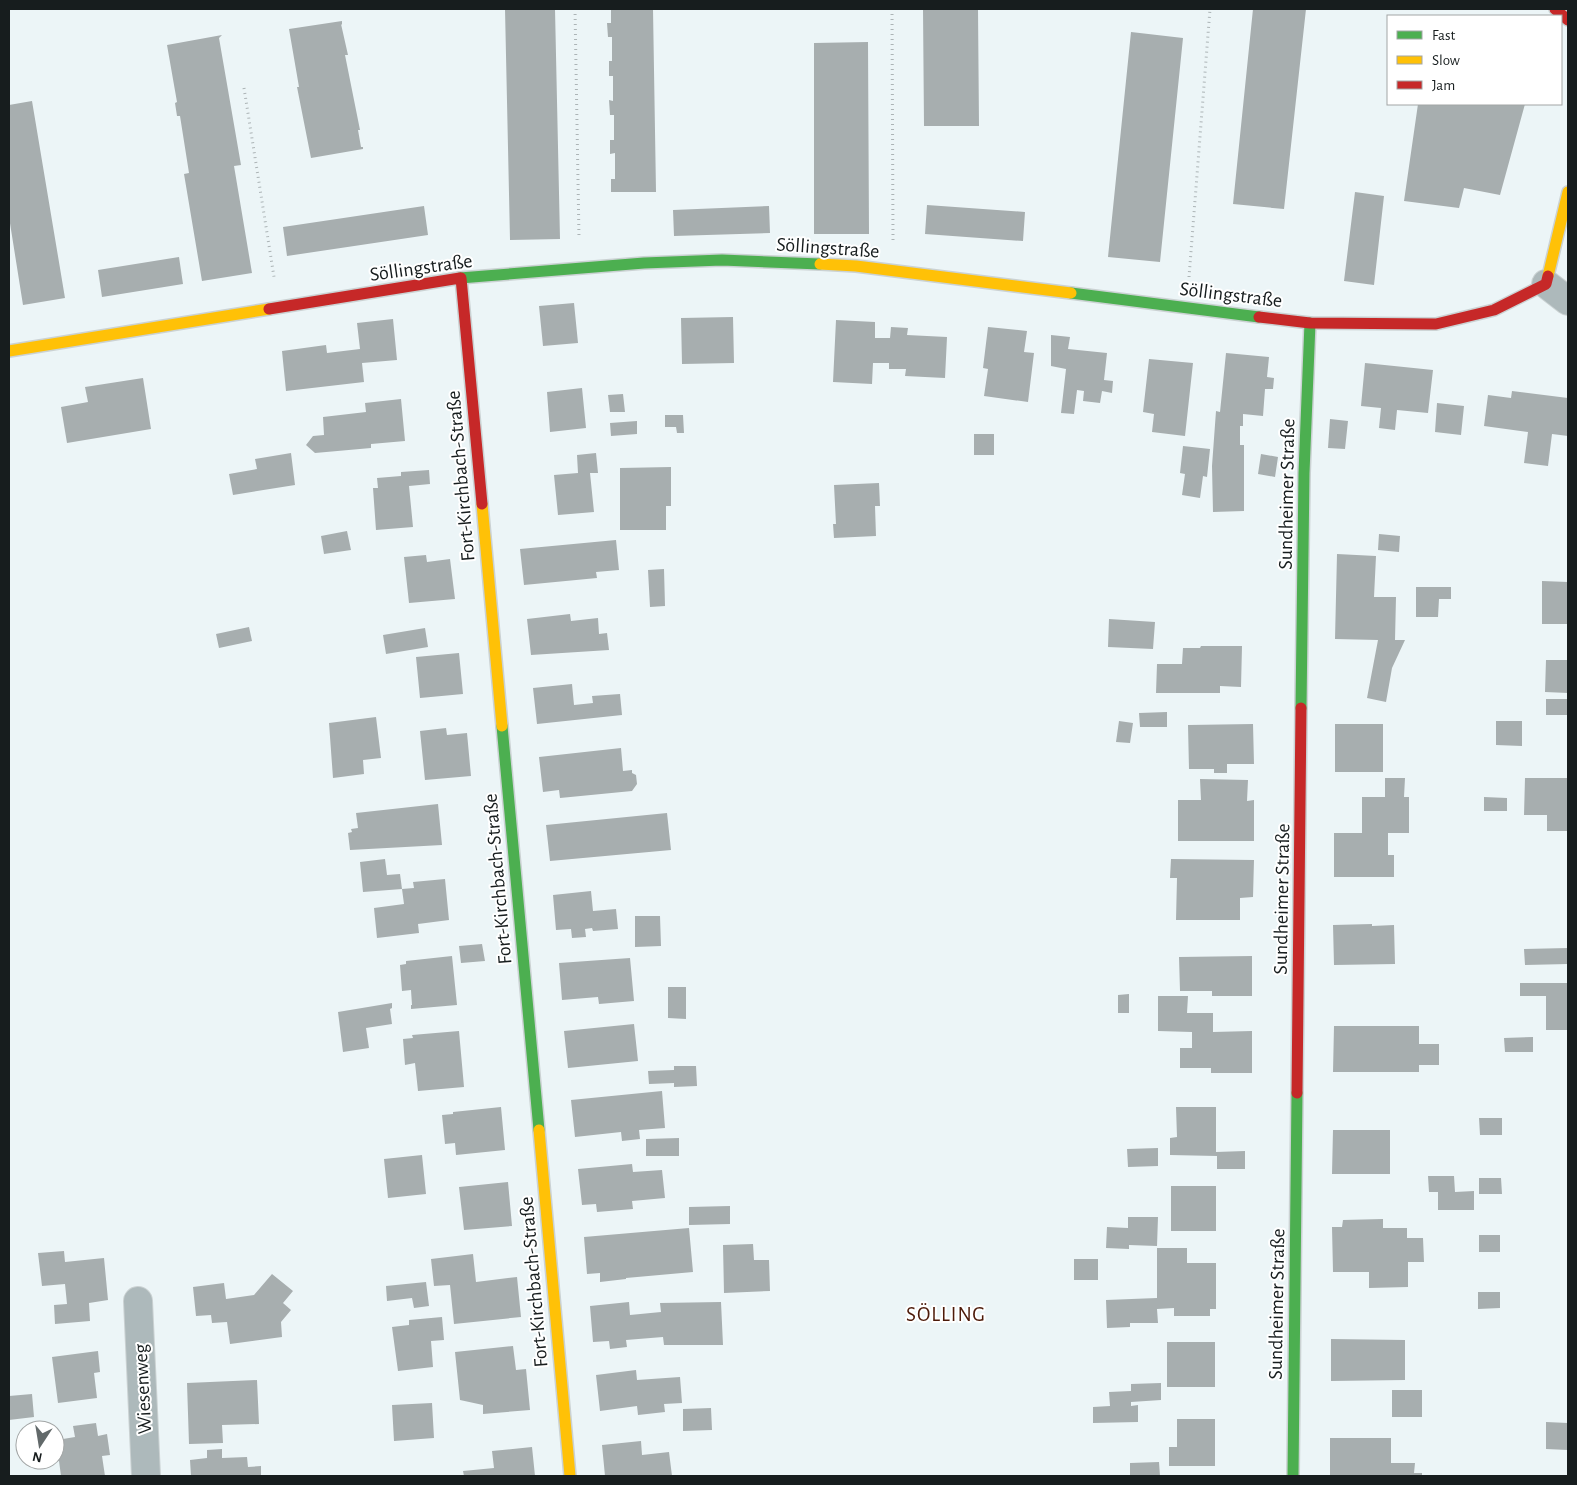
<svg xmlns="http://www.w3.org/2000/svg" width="1577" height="1485" font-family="'Alegreya Sans',sans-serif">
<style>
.building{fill:#a7aeaf}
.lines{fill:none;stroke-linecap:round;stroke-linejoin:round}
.street-casing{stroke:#cbd2d3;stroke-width:30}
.fast-casing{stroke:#cbd2d3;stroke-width:14}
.slow-casing{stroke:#cbd2d3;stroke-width:14}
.jam-casing{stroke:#cbd2d3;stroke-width:14}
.path{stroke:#acb4b6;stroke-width:3;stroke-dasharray:1 4;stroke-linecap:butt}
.street{stroke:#adb9bb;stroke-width:28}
.fast{stroke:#4caf50;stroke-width:11}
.slow{stroke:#ffc107;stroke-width:11}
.jam{stroke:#c62828;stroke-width:11}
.labels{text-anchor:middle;stroke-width:4;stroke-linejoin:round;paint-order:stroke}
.street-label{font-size:20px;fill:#171d1e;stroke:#fff}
.neighbourhood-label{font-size:21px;letter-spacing:1px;fill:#4c1a09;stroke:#fff}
</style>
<rect width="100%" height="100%" fill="#ecf5f7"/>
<!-- building -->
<path class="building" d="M505,9H555L560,239L510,240Z
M611,9H653L656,192H611V179H615V153L610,154V140H614V115H610L609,100L613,101V76H609V61H612V37H608L607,23H611Z
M923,9H978L979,126H924Z
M1253,9H1306L1284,209L1233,204Z
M342,21V25L341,24L348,55H345L360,130H358L361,147H363V149L311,158L297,87H299L289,29Z
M1131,32L1183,38L1160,262L1108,257Z
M222,35L219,38L241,165L234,166L252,273L202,281L184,174L189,173L180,116H177L175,103L177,102L167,45Z
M868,42L869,234H814V43Z
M32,101L65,298L23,305L9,217V105Z
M1418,104H1525L1500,195L1464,188L1459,208L1404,201Z
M1355,192L1384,196L1374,285L1344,281Z
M927,205L1025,212L1023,241L925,234Z
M424,206L428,235L287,256L283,227Z
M769,206L770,233L674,236L673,210Z
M179,257L183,284L102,297L98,270Z
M574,303L578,343L543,346L539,306Z
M733,317L734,363L682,364L681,318Z
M393,319L397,360L362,363L364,382L286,391L282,351L326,345L327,353L360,349L357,323Z
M836,320L875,322V338H890L891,327L908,328L907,335L947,337L945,378L905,376L906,369H889V363H873L872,384L833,382Z
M988,327L1027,331L1024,352L1034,353L1028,402L984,396L988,369L983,368Z
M1051,335L1070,337L1068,349L1107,353L1104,380L1113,381L1112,393L1102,391L1100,403L1083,401L1084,391L1077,390L1074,414L1061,413L1066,369L1051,366Z
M1226,353L1269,357L1267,377L1274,378L1273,389H1265L1263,416L1243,414V426H1240V445H1244V511L1213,512L1212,466L1216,411L1220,412Z
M1149,359L1193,363L1185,436L1152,432L1154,414L1143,412Z
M1365,363L1433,370L1428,413L1397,410L1395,430L1379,428L1381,408L1361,406Z
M143,378L151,429L67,443L61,407L88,402L85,387Z
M582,388L586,428L550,432L547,392Z
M1512,391L1568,398V436L1552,434L1548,466L1524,463L1528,432L1484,426L1488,395L1511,398Z
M623,394L625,412H610L608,395Z
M401,399L405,441L371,444V448L315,453L306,445L313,436L324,435L323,417L366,412L365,403Z
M1437,403L1464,406L1461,435L1435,432Z
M665,415H683L684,433H677L676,427H665Z
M1330,419L1348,421L1345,449L1328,448Z
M637,421V434L611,436L610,423Z
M974,434H994V455H974Z
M1183,446L1210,449L1207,477L1203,476L1200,498L1182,495L1185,474L1180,473Z
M291,453L295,485L233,495L229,474L257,469L255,459Z
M596,453L598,473H590L594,512L558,515L554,475L578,473L577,455Z
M1261,454L1278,457L1275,477L1258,474Z
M671,467V506H666V530H620V468Z
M429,470L430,484L409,486L413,527L376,530L373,488H378L377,478L401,476V472Z
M879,483L880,506H875L876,536L834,538L833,524H836L834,485Z
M347,531L351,550L324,554L321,536Z
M1379,534L1400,536L1399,552L1378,550Z
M616,540L619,570L596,572L597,578L524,585L520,549Z
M1337,554L1376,556L1374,597H1396L1395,640H1405L1392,668L1386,702L1367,698L1378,640L1335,639Z
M426,555L427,562L450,559L455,599L409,603L404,557Z
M664,569L665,606L650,607L648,570Z
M1542,581L1568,582V624H1542Z
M1416,587H1451V599H1439L1438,617H1416Z
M570,614L571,621L598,618L599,634L607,633L609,650L531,655L527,619Z
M1109,619L1155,622L1153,649L1108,647Z
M249,627L252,641L219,648L216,634Z
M425,628L428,647L386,654L383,635Z
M1201,646H1242L1241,687L1220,686V693H1156L1157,664H1182L1183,648H1200Z
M459,653L463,694L420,698L416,657Z
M1546,660H1568V693L1545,692Z
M572,684L574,705L593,703L592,696L620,694L622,715L537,724L533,688Z
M1546,699H1568V715H1546Z
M1167,712V727H1140L1139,713Z
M376,717L381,758L363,760L364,774L333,778L329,723Z
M1119,721L1133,723L1130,743L1116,742Z
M1496,721H1522V746L1496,745Z
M1253,724L1254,764H1227V773H1214V769H1189L1188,725Z
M1335,724H1383V772H1335Z
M446,728L447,735L467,733L471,776L425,780L420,731Z
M621,748L623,771L632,770V773L636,775L637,784L632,791L560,798L559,790L543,792L539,757Z
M1385,778H1405L1404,797H1409V833H1388V855H1394V877H1334V833H1362V797H1385Z
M1525,778H1568V831H1547V815H1524Z
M1200,779L1248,780L1247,801L1254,800V841H1178V800H1201Z
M1484,797L1507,798V811H1484Z
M438,804L442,845L350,850L348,833L352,832L351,829L358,828L356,813Z
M667,813L671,850L550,861L546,825Z
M385,859L387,875L400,874L402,889L363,892L360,862Z
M1171,859L1254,860L1253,897L1240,898V920H1176L1177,878H1170Z
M445,879L449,920L418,924L419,933L377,938L374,908L404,904L402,889L414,888L413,882Z
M591,891L593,911L616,909L618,929L593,931L592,928L585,929L586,937L572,938L571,929L556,930L553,895Z
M635,916H660L661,946L635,947Z
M1372,924V926L1394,925L1395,964L1334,965L1333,925Z
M482,944L485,961L461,963L459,946Z
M1568,948V964L1525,965L1524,949Z
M452,956L457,1005L411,1009V1005H412L411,990L402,991L400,965L406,964V961Z
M1252,956V996H1212V991H1180L1179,957Z
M630,958L634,1001L599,1004L598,997L562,1000L559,963Z
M1520,983H1568V1030H1546V996H1520Z
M668,987H686V1019L668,1018Z
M1129,994V1013H1118V995Z
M1158,996H1188L1187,1013H1213V1032L1252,1031V1073H1211V1068H1180V1048H1192V1032L1158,1031Z
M392,1003V1008L390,1009L392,1024L366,1028L369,1048L343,1052L338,1012Z
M634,1024L638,1061L568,1068L564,1031Z
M1334,1026H1419V1044H1439V1065H1419V1072H1333Z
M459,1031L464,1087L418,1091L415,1063L405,1065L403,1039L413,1038L412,1035Z
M1533,1037V1052H1505L1504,1038Z
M674,1066H696L697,1086L674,1087V1083L649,1084L648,1071L674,1070Z
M662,1091L665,1128L639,1130L640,1139L622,1141L621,1132L575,1137L571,1100Z
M501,1107L505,1150L456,1155L455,1143L445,1144L442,1115L453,1114V1112Z
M1176,1107H1216V1152L1245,1151V1169H1217V1156L1170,1155V1138L1177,1137Z
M1479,1118H1502V1135H1480Z
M1333,1130H1390V1174H1332Z
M679,1138V1156H646V1139Z
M1158,1148V1166L1128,1167L1127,1149Z
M422,1155L426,1194L388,1198L384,1159Z
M632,1164L633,1172L662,1170L665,1198L632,1201L633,1209L597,1212L596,1204L582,1205L578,1169Z
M1428,1176H1454L1455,1192L1474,1191V1210H1438V1192H1429Z
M1479,1178H1501L1502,1194H1479Z
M508,1182L512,1226L464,1230L459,1187Z
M1171,1186H1216V1231H1171Z
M730,1206V1224L689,1225V1207Z
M1128,1217H1158L1157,1246L1129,1245V1249L1106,1248L1107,1227L1128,1228Z
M1383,1219V1228H1407V1238H1423L1424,1262H1408V1287L1369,1288V1272H1333L1332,1227H1342L1343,1220Z
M689,1228L693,1272L626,1278V1279L600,1282V1273L587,1274L584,1237Z
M1479,1235H1500V1252H1479Z
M753,1244L754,1260H769L770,1291L724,1293L723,1245Z
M1157,1248H1187V1263H1216V1309H1210V1316H1174V1308L1157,1309L1158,1323H1130V1327L1107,1328L1106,1300L1157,1298Z
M64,1251L65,1262L104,1258L108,1300L89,1303L90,1321L55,1324L54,1305L67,1304L65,1284L42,1286L38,1253Z
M473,1254L476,1282L517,1277L521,1317L454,1324L450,1285L434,1286L431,1259Z
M1074,1259H1098V1280H1074Z
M272,1274L293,1291L283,1303L291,1310L281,1322L282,1337L230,1344L227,1322L212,1323L211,1315L196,1316L193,1287L224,1283L226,1299L254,1295Z
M426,1282L429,1306L414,1308L412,1298L387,1301L386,1286Z
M1478,1292H1500V1308L1478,1309Z
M629,1302L630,1315L661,1312L660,1303L721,1302L723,1345H664L663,1337L626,1340L627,1347L610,1349L609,1341L593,1342L590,1306Z
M442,1317L444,1340L431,1341L433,1367L398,1371L392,1327L409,1325V1320Z
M1331,1339L1405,1340V1380L1331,1381Z
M1167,1342H1215V1387H1167Z
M513,1346L516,1370L526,1369L530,1410L483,1414V1405L460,1400L455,1352Z
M98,1351L100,1372L94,1373L97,1398L58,1403L52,1357Z
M636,1370L637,1380L680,1377L682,1403L664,1404L665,1412L638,1415L637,1406L600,1411L596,1375Z
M257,1380L259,1424L222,1425L223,1443L189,1444L187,1383Z
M1161,1383V1400L1131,1402V1406L1138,1405V1422L1093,1423V1407L1110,1406L1109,1392L1131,1391V1384Z
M1392,1390H1422V1417H1392Z
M32,1394L34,1417L9,1420V1396Z
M432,1403L434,1438L394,1441L392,1405Z
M711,1408L712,1430L683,1431V1409Z
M1177,1419H1215V1466H1169V1447H1177Z
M1546,1422L1568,1423V1450L1546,1449Z
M96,1423L98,1436L107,1434L110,1455L102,1456L105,1476H61L59,1461L50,1462V1460H55L57,1440L75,1437L73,1426Z
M1330,1438H1391V1463H1415L1414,1473H1422V1476H1330Z
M641,1441L642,1455L669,1452L672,1476H605L602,1445Z
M532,1447L535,1476H464L463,1471L494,1468L492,1451Z
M222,1449V1458L247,1457L248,1467L261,1466V1476H191L190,1460L207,1458V1450Z
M1159,1462L1160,1476H1130V1463Z"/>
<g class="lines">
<!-- street casing -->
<g class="street-casing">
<path id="street" d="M1546,284L1568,301
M138,1301L146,1476"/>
</g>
<!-- fast casing -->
<g class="fast-casing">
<path id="fast" d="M460,278L644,263L722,260L820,264
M1071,293L1259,317
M1301,708L1304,473L1310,323
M502,726L539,1130
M1293,1476L1297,1093"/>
</g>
<!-- slow casing -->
<g class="slow-casing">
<path id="slow" d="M820,264L856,266L1071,293
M1548,276L1568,192
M9,351L269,309
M482,504L502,726
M539,1130L570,1476"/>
</g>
<!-- jam casing -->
<g class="jam-casing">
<path id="jam" d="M1555,9L1568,20
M461,278L482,504
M269,309L460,278
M1259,317L1310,323L1436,324L1494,310L1546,284L1548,276
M1297,1093L1301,708"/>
</g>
<!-- path -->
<path class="path" d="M575,9L579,238
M892,9L893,240
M244,88L274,277
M1189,277L1210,9"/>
<!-- street -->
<use href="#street" class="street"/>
<!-- fast -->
<use href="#fast" class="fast"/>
<!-- slow -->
<use href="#slow" class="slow"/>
<!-- jam -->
<use href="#jam" class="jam"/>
</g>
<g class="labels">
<!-- street labels -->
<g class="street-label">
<text transform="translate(828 247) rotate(4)" y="7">Söllingstraße</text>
<text transform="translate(421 267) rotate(-8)" y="7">Söllingstraße</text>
<text transform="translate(1231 294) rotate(7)" y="7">Söllingstraße</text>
<text transform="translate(460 476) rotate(-95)" y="7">Fort-Kirchbach-Straße</text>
<text transform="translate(1286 494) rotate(-89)" y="7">Sundheimer Straße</text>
<text transform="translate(497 879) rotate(-95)" y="7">Fort-Kirchbach-Straße</text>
<text transform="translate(1281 899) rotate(-89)" y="7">Sundheimer Straße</text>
<text transform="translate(533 1282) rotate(-95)" y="7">Fort-Kirchbach-Straße</text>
<text transform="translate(1276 1304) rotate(-89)" y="7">Sundheimer Straße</text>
<text transform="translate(142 1389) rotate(-93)" y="7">Wiesenweg</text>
</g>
<!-- neighbourhood labels -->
<g class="neighbourhood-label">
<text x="946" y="1321">SÖLLING</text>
</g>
</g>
<!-- border -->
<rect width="1577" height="1485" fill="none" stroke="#171d1e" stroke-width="20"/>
<!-- legend -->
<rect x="1387" y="15" width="175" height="90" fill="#ffffff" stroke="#a2a5a5"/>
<rect x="1397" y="31" width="25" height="8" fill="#4caf50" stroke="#a2a5a5"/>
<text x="1432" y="40" font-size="15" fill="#171d1e">Fast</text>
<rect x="1397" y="56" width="25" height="8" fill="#ffc107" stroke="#a2a5a5"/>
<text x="1432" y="65" font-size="15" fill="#171d1e">Slow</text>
<rect x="1397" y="81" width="25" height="8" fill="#c62828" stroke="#a2a5a5"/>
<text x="1432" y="90" font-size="15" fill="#171d1e">Jam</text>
<!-- north arrow -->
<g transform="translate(40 1445) rotate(192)"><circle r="24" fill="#ffffff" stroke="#a2a5a5"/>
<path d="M0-4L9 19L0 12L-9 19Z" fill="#62696a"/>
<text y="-8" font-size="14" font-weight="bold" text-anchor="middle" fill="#171d1e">N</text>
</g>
</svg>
